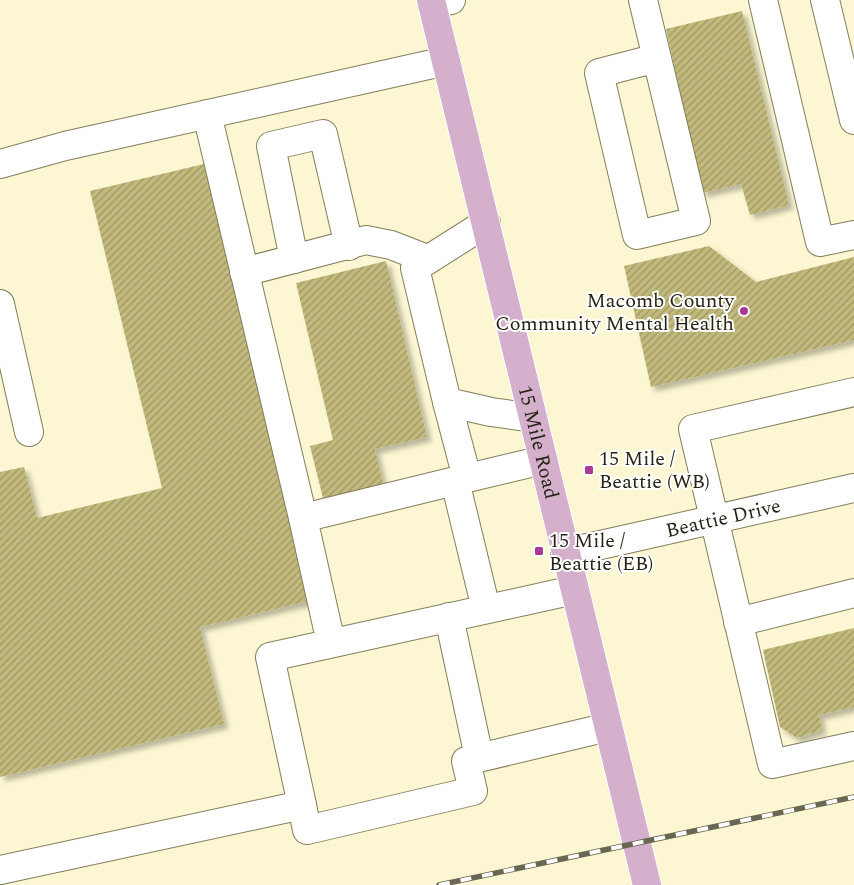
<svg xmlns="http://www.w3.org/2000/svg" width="854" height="885" font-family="Spectral,serif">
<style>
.building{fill:url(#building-hatch);filter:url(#shadow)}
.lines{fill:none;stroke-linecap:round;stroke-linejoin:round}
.minor-casing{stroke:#827e5c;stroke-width:30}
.major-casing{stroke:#fff;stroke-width:30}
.minor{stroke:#fff;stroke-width:28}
.major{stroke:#d4b0cc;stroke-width:28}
.rail-casing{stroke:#696651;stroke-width:5.5}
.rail{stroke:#fff;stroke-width:4;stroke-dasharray:11;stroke-linecap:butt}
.poi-dot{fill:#a83996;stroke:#fff;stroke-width:2}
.labels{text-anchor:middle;stroke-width:4;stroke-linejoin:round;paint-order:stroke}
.poi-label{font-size:20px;fill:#262316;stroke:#fff;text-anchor:start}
.street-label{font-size:20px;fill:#262316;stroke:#fff}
</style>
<defs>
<pattern id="building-hatch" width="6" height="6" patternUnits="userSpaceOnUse" patternTransform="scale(1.25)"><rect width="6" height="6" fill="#c2b97c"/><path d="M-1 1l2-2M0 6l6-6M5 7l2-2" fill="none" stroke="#9d9665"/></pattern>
<filter id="shadow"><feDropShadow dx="4.5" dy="4.5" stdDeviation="2.5" flood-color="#0004"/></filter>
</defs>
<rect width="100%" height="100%" fill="#fcf7d2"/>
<!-- building -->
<path class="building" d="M742,11L789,205L750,215L741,184L702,193L666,29Z
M204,164L309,601L200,627L224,724L0,777V472L24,467L37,518L162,488L90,191Z
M709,246L756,282L854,257V340L651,387L624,266Z
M386,261L427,437L375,449L384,488L324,502L310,446L333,440L296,283Z
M854,628V707L819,715L822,730L797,738L780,727L763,650Z"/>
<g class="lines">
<!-- minor casing -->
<g class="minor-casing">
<g id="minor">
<path d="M643,0L696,221L637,235L599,73L657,58"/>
<path d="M763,0L820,242L854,235"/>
<path d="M825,0L854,120"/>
<path d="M432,4L451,0"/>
<path d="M207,114L303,518"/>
<path d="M0,164L65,146L446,61"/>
<path d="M486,223L415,268L447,402L491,412L533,418"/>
<path d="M294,259L271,146L323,134L349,246"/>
<path d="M244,272L366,240L391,245L427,259"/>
<path d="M0,304L29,432"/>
<path d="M854,392L693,429L772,764L854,746"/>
<path d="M447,402L467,478"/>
<path id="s1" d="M565,553L854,488"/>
<path d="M486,609L455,481L543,460"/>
<path d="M449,617L479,757"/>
<path d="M738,622L854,593"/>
<path d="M331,643L303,518L455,481"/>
<path d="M302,805L307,830L473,791L466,761L608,727"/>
<path d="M0,870L302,805L270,657L574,590"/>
</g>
</g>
<!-- major casing -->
<g class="major-casing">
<g id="major">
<path id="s2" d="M431,0L647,885"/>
</g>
</g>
<!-- minor -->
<use href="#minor" class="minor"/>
<!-- major -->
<use href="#major" class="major"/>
<!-- rail casing -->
<g class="rail-casing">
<path id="rail" d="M439,885L854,797"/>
</g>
<!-- rail -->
<use href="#rail" class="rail"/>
</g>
<!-- markers -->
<g class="poi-dot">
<circle cx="744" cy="311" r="5"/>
<rect x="584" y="465" width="10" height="10" rx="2.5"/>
<rect x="534" y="546" width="10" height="10" rx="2.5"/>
</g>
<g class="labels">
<!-- poi labels -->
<g class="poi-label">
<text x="734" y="307" text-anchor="end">Macomb County<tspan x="734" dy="23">Community Mental Health</tspan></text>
<text x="599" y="465">15 Mile /<tspan x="599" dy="23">Beattie (WB)</tspan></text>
<text x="549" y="547">15 Mile /<tspan x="549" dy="23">Beattie (EB)</tspan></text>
</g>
<!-- street labels -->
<g class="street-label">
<text dy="7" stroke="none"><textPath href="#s2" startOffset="455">15 Mile Road</textPath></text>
<text dy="7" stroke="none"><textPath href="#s1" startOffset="162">Beattie Drive</textPath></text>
</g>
</g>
</svg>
